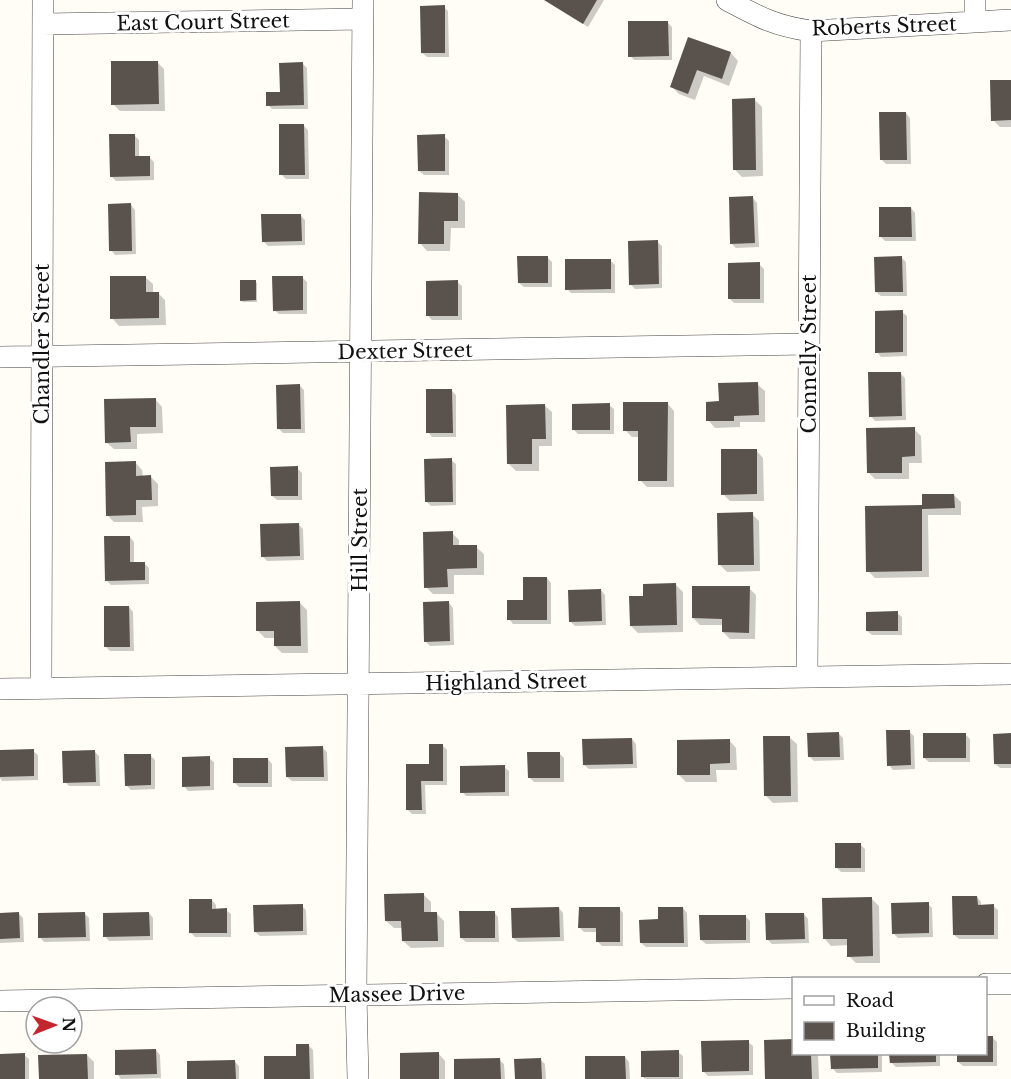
<svg xmlns="http://www.w3.org/2000/svg" width="1011" height="1079" font-family="'Libre Baskerville',serif">
<style>
.shadow{fill:#0003}
.building{fill:#5a524d}
.lines{fill:none;stroke-linecap:round;stroke-linejoin:round}
.minor-casing{stroke:#444;stroke-width:22}
.minor{stroke:#fff;stroke-width:21}
.labels{text-anchor:middle;stroke-width:6;stroke-linejoin:round;paint-order:stroke}
.street-label{font-size:20px;fill:#111;stroke:#fff}
</style>
<rect width="100%" height="100%" fill="#fffdf5"/>
<!-- shadow -->
<path class="shadow" d="M546,0H604L588,27Z
M444,7L448,11L449,57H427L422,53Z
M667,22L672,27V60H634L630,56Z
M689,39L731,53L738,61L729,86L704,76L695,100L679,94L672,87Z
M157,62L164,69L165,111H120L113,104Z
M303,64L307,68L308,109H272L268,105L281,94Z
M1011,82V127H1000L993,120Z
M755,100L762,107L763,176L742,177L734,169Z
M906,113L910,118L911,164H886L882,160Z
M303,125L308,130L309,179H286L281,174Z
M134,135L139,140V157H149L154,162V180L116,181L111,176Z
M444,136L449,141V175H424L419,171Z
M458,195L465,202V228H451L450,251H427L420,243Z
M753,198L757,203L759,247L736,248L731,243Z
M131,205L135,210L136,254L115,255L111,250Z
M911,208L915,213L916,241H885L881,237Z
M300,215L305,220V245L268,246L263,241Z
M657,242L662,246V288L635,289L630,284Z
M547,257L552,262V287H524L519,283Z
M902,258L906,262L907,296H881L876,292Z
M610,260L615,265V293H571L567,289Z
M759,264L764,269V303H734L730,299Z
M145,277L153,284V293H158L165,300L166,325L119,326L112,318Z
M302,277L307,282V314H279L274,310Z
M255,282L257,283V302H243L241,300Z
M457,282L462,286V320H432L428,316Z
M902,312L907,316V356L881,357L877,352Z
M900,373L905,378L906,420L875,421L871,416Z
M757,384L765,391V422H740V427L715,428L708,420L720,403Z
M300,386L304,390L305,433H283L278,428Z
M451,390L456,395V437H432L428,432Z
M155,399L162,407L163,433L137,434V449H114L106,442Z
M667,403L674,411V487H647L640,480V437H632L625,430Z
M544,405L552,412V446H539V471H516L509,464Z
M609,405L614,409V434H578L574,430Z
M914,429L921,436L922,463H909V479H875L868,472Z
M756,450L763,458L764,501H730L723,494Z
M451,460L456,464V505L431,506L426,501Z
M135,462L142,470L143,477H151L158,484V506L142,507L143,522H114L107,515Z
M297,468L302,473V500H277L272,496Z
M954,495L961,502V515H928L929,577L875,578L868,571L923,507Z
M752,514L759,521L760,571L727,572L720,565Z
M299,525L303,529L304,560L267,561L263,557Z
M452,533L459,540V547H476L484,554V575H454V594H433L426,587Z
M130,537L134,542V563H144L149,568V584L111,585L106,580Z
M547,578L551,583V624H513L509,619Z
M676,585L683,592V632L638,633L631,626L645,597Z
M749,588L756,595L755,639H730L723,632V625H700L693,618Z
M601,590L605,595L606,625L575,626L570,621Z
M300,603L307,610L308,653H282L275,646V638H265L258,631Z
M449,603L453,608L454,645L430,646L425,641Z
M129,607L133,612L134,651H110L106,647Z
M897,613L902,617V635H872L867,631Z
M909,732L914,736L915,769L893,770L889,765Z
M839,734L843,738L844,760L814,761L809,756Z
M965,734L970,739V762H929L924,758Z
M1011,735V768H1000L995,764Z
M789,737L797,744L798,802L773,803L766,796Z
M632,739L636,744L637,768L589,769L584,765Z
M729,740L736,748L737,770H716L717,782H686L679,775Z
M443,746L447,750V785H425L426,814H412L407,809V765H431Z
M323,748L327,752L328,781H292L287,777Z
M0,751H33L38,755V780L2,781L0,778Z
M95,752L99,756L100,786H69L65,782Z
M559,753L564,758V782H534L529,777Z
M150,755L155,760V789L131,790L126,785Z
M209,758L214,762V790L188,791L184,786Z
M268,759L272,764V787H239L234,782Z
M504,767L509,771V796H466L462,792Z
M860,844L865,849V872H841L837,868Z
M423,894L431,902V914H437L444,921V947L411,948L403,941V928H394L386,921Z
M977,897L981,902V906H993L998,910V939H959L954,935Z
M872,899L879,906L880,963H856L849,956V945L831,946L824,938Z
M212,900L216,905V910H226L231,914V937H195L191,933Z
M928,904L932,908L933,937L898,938L893,933Z
M302,906L306,910L307,935L260,936L255,932Z
M559,908L563,913L564,941L518,942L513,938Z
M619,908L623,913V946H602L598,942V932H584L580,928Z
M683,908L687,913L688,947H646L641,943L660,921Z
M494,912L498,917L499,942H466L461,938Z
M149,913L153,918V940L109,941L105,936Z
M0,914H19L23,918L24,942L0,943Z
M85,914L89,918L90,941L44,942L40,937Z
M804,914L808,919L809,943L772,944L767,939Z
M745,916L750,921V943L706,944L701,940Z
M992,1037L997,1042V1066H963L958,1062V1054H986V1038Z
M748,1042L753,1046V1075L708,1076L703,1071Z
M309,1046L313,1050L314,1079H266L298,1057Z
M156,1050L160,1055L161,1078L121,1079L117,1074Z
M678,1052L683,1056V1079H645L643,1077Z
M438,1053L445,1061V1079H402Z
M794,1054H818L819,1079H767Z
M832,1054H882V1072L837,1073L832,1068Z
M891,1054H940V1066L896,1067L891,1062Z
M0,1055H24L29,1059V1079H0Z
M87,1055L94,1062V1079H40Z
M625,1057L629,1062L630,1079H586Z
M500,1060L504,1064L505,1079H456Z
M541,1060L545,1064L546,1079H516Z
M235,1062L239,1066V1079H189Z"/>
<!-- building -->
<path class="building" d="M544,0H597L583,24Z
M445,5V53H421L420,6Z
M628,21H668L669,56L628,57Z
M688,37L731,52L722,79L697,70L688,94L670,87Z
M111,61H158L159,104L111,105Z
M303,62L304,105L266,106V92H280L279,63Z
M990,80H1011V120L991,121Z
M755,98L756,170H733L732,99Z
M879,112H906L907,160H880Z
M279,124H304L305,175H279Z
M109,134H135V156H150V176L110,177Z
M445,134V171H418L417,135Z
M419,192L458,193V221H444V244H418Z
M753,196L755,243L730,244L729,197Z
M131,203L132,251H109L108,204Z
M879,207H911L912,237H879Z
M261,214H301L302,241L262,242Z
M658,240L659,284L629,285L628,241Z
M517,256H548V283H518Z
M902,256L903,292H875L874,257Z
M565,259H611V289L565,290Z
M760,262V299H728V263Z
M110,276H146V292H159V318L110,319Z
M272,276H303V310L273,311Z
M240,280H256V300L240,301Z
M458,280V316H426V281Z
M903,310V352L875,353V311Z
M868,372H901L902,416L869,417Z
M758,382L759,415L734,416V421H706V402L719,401L718,383Z
M300,384L301,429H277L276,385Z
M426,389H452L453,433H426Z
M156,398V427H130L131,442L105,443L104,399Z
M623,402H668L667,481H638V431H623Z
M610,403V430H572V404Z
M545,404L546,439H532V464H507L506,405Z
M915,427V456L902,457V473H867L866,428Z
M721,449H757V494L721,495Z
M452,458L453,502H425L424,459Z
M136,461V476L151,475L152,500H136V515L106,516L105,462Z
M298,466V496H271L270,467Z
M922,494H954L955,508L922,509V571L866,572L865,506L922,505Z
M753,512L754,565H718L717,513Z
M299,523L300,556L261,557L260,524Z
M453,531V545H477V568L447,569L448,587L424,588L423,532Z
M104,536H130V562H145V580L105,581Z
M523,577H547V620H507V600H523Z
M676,583L677,625L630,626L629,596H643V584Z
M692,586H750L749,633L722,632V619L692,618Z
M601,589L602,621L569,622L568,590Z
M300,601L301,646H274V631H256V602Z
M449,601L450,641L424,642L423,602Z
M104,606H129L130,647H104Z
M898,611V631H866V612Z
M886,730H910L911,765L887,766Z
M839,732L840,757H808L807,733Z
M923,733H966V758H923Z
M1011,733V764H994L993,734Z
M763,736H790L791,796H764Z
M632,738L633,764L583,765L582,739Z
M730,739V763L710,764V775H677V740Z
M429,744H443V781H421L422,810H406V764H429Z
M323,746L324,777H286L285,747Z
M34,749V776L0,777V750Z
M95,750L96,782L63,783L62,751Z
M527,752H560V778H528Z
M124,754H151V785L125,786Z
M210,756V786L182,787V757Z
M233,758H268V783H233Z
M505,765V792L460,793V766Z
M835,843H861V868H835Z
M424,893V912H437L438,941H402L401,921H385L384,894Z
M952,896H977L978,905L994,904V935H953Z
M872,897L873,956L847,957V939H823L822,898Z
M189,899H212V909L227,908V933H189Z
M929,902V933L892,934L891,903Z
M303,904V931L254,932L253,905Z
M559,907L560,937L512,938L511,908Z
M579,907H620V942H596V928H578Z
M658,907H683L684,943H640L639,920L658,919Z
M459,911H495V938H460Z
M19,912L20,938L0,939V913Z
M85,912L86,937L38,938V913Z
M149,912L150,936L103,937V913Z
M765,913H804L805,939L766,940Z
M699,915H746V940H700Z
M986,1036H993V1062H957V1054H986Z
M794,1039V1054H811L812,1079H765L764,1040Z
M749,1040V1071L702,1072L701,1041Z
M296,1044H309L310,1079H264V1056H296Z
M156,1049L157,1074L115,1075V1050Z
M679,1050V1077H641V1051Z
M439,1052V1079H400V1053Z
M25,1053V1079H0V1054Z
M87,1054L88,1079H39L38,1055Z
M830,1054H878V1068L831,1069Z
M889,1054H936V1062L890,1063Z
M585,1056H625L626,1079H585Z
M500,1058L501,1079H454V1059Z
M541,1058L542,1079H515L514,1059Z
M235,1060L236,1079H187V1061Z"/>
<g class="lines">
<!-- minor casing -->
<g class="minor-casing">
<path id="minor" d="M727,0C759,17 775,26 811,31L1011,20
M975,22V0
M43,24L362,19
M0,357L809,344
M807,676L811,31
M41,688L43,0
M0,689L1011,674
M986,984H1011
M0,1001L794,988
M358,1079L356,995L363,0"/>
</g>
<!-- minor -->
<use href="#minor" class="minor"/>
</g>
<g class="labels">
<!-- street labels -->
<g class="street-label">
<text transform="translate(203 22) rotate(-1)" y="7">East Court Street</text>
<text transform="translate(884 26) rotate(-2)" y="7">Roberts Street</text>
<text transform="translate(42 344) rotate(-90)" y="7">Chandler Street</text>
<text transform="translate(405 351) rotate(-1)" y="7">Dexter Street</text>
<text transform="translate(809 354) rotate(-90)" y="7">Connelly Street</text>
<text transform="translate(360 540) rotate(-90)" y="7">Hill Street</text>
<text transform="translate(506 682) rotate(-1)" y="7">Highland Street</text>
<text transform="translate(397 994) rotate(-1)" y="7">Massee Drive</text>
</g>
</g>
<!-- legend -->
<rect x="792" y="977" width="195" height="78" fill="#ffffff" stroke="#a0a0a0" stroke-width="1.5"/>
<rect x="804" y="996" width="30" height="9" fill="#ffffff" stroke="#a0a0a0" stroke-width="1.5"/>
<text x="846" y="1007" font-size="18" fill="#111111">Road</text>
<rect x="804" y="1022" width="30" height="18" fill="#5a524d" stroke="#a0a0a0" stroke-width="1.5"/>
<text x="846" y="1037" font-size="18" fill="#111111">Building</text>
<!-- north arrow -->
<g transform="translate(54 1025) rotate(89)"><circle r="28" fill="#ffffff" stroke="#a0a0a0" stroke-width="1.5"/>
<path d="M0-4.5L10 22L0 15L-10 22Z" fill="#c4262e"/>
<text y="-9" font-size="16" font-weight="bold" text-anchor="middle" fill="#111111">N</text>
</g>
</svg>
